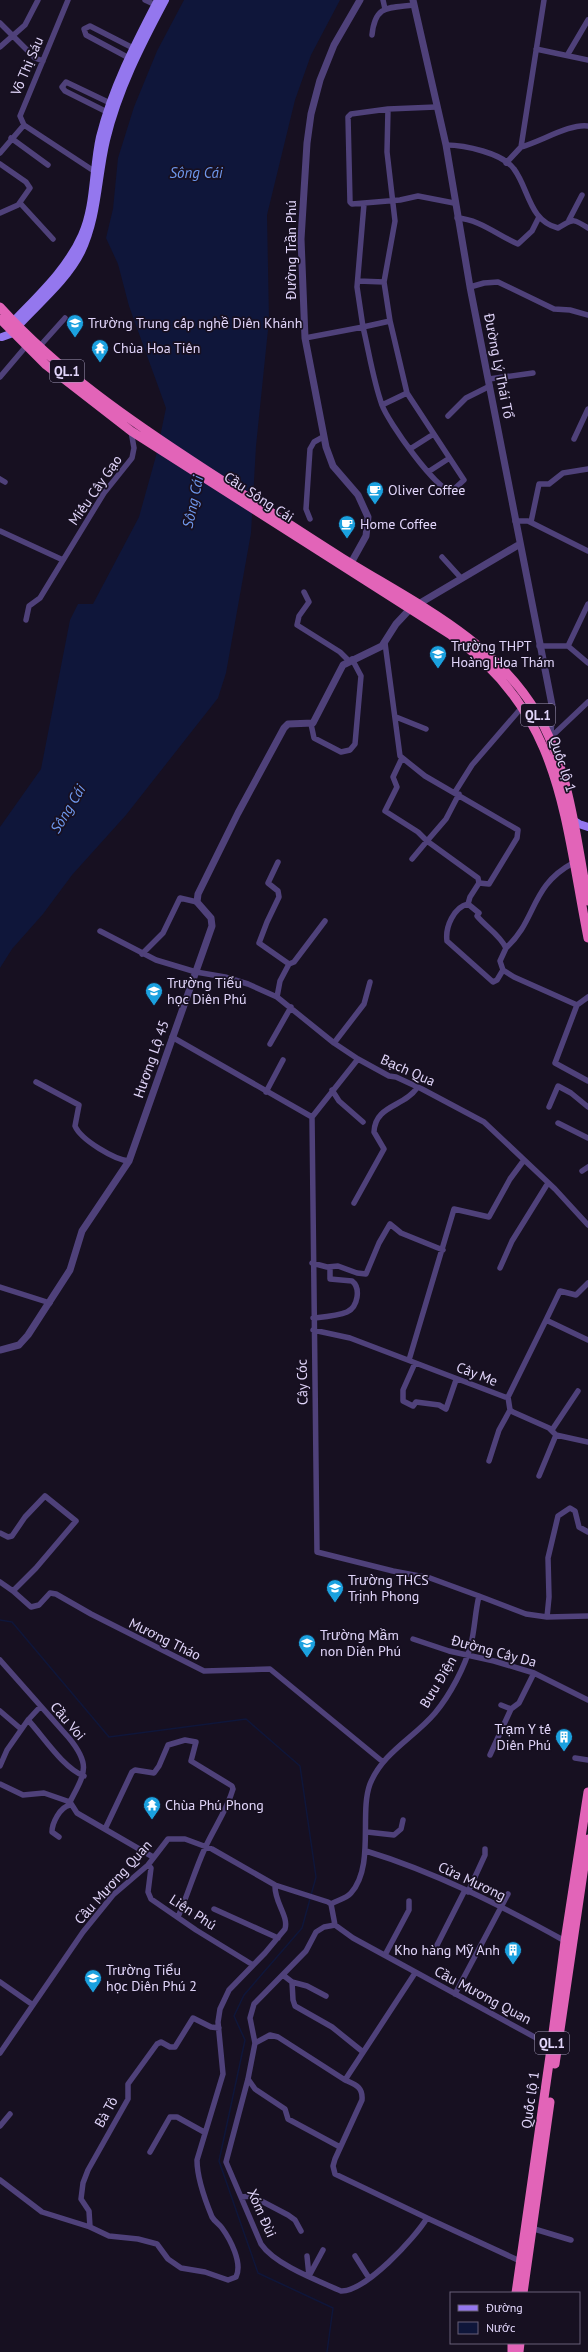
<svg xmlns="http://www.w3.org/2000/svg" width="588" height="2352" font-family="'PT Sans',sans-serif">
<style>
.water{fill:#0f163a}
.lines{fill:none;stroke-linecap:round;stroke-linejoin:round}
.stream{stroke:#0f163a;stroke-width:1.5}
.minor{stroke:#4f417a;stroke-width:5.5}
.tertiary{stroke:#4f417a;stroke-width:7}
.secondary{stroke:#9477ee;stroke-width:8}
.trunk{stroke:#e264b8;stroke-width:9}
.labels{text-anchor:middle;stroke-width:3.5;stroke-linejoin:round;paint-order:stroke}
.shield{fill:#171021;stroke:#a49ab9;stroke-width:1}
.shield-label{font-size:13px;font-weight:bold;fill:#e1d5fa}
.street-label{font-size:14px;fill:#e1d5fa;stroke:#171021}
.poi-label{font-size:14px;fill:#e1d5fa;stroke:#171021;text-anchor:start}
.water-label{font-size:15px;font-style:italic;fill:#6f98ed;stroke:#171021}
</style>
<rect width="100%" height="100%" fill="#171021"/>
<!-- water -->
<path class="water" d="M184,0H340L311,55L295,100L267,215L269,320L256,446L251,533L226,673L218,698L126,815L72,875L43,914L12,949L0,968V827L41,769L70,620L78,604H93L139,517L156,456L166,408L129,306L118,264L106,238L113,209L118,158L134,107L157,51Z"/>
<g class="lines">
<!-- stream -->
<path class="stream" d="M0,1620L12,1622L109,1737L246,1719L300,1766L316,1877L302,1928L244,1995L234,2016L245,2040L219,2161L258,2273L333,2308L327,2352"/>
<!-- minor -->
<path class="minor" d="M68,0L20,116L24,125L97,173
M145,0L158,6
M383,0L385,9
M0,23L35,58L43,61
M372,35C375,5 388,8 413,5
M0,47L25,25L38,0
M536,49L588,60
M568,54L588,20
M129,58L86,35L84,29L90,26L133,48
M66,82L110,103L114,111L107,112L65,91L62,87Z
M388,109L351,114L348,117L350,202L352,204L400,200L418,196L454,203
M11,138L48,165
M446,145C464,145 503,153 514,169C529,189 529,221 558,228C573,220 571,217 588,228
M521,147C540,142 571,123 588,126
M0,153L24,125
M506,163L521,147L544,0
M0,164L26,182L30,188L18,205L0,213
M20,203L53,239
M364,204L357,287L363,327L390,321L384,282L395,221L387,152L388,109L436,107
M457,218C479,219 499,236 518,244L532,231L539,217
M569,220L582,195
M358,281L384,282
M470,287L484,283L498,282L554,309L570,310L588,315
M305,338L363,327C369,352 373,380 382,405C387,420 437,492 452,491L464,480L407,393L390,321
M39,347L65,318
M0,377L28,344
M489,379L533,373
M382,405L407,393
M448,416L466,398L490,386
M574,439L588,409
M410,449L432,435
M428,472L448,459
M0,479L5,482
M310,519L306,509L310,449L314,442L323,437
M515,521H528L588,551
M531,522L539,484H549L563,473L588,469
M0,531L63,560
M442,557L461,578
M304,592L309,602L299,616L297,625L340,652L349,661
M26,620L29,606L40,598L104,493L132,458L134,448L131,431
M385,643L400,756L425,776L518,830L517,838L489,884L479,883
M539,646H568L588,663
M568,646L588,604
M396,717L426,729
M311,724L314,738L341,752L350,750L355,744L361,676L352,659
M550,738L588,702
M402,758L393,777L397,787L385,811L418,832L427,841L412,859
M455,792L472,765L523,706
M459,794L446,819L427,841L478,878L479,883L470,897L468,904L479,913L477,916C486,927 500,935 506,948L500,961L503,970L514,977L577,1005L588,997
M278,862L268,883L278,891L279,897L267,922L259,943L289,964
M468,904C454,907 445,927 447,941L493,982L497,980L503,970
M100,931L156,960L196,972L225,977L248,984L277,997L334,1043L358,1059L389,1076L396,1077L422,1089L484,1122L555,1189L588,1225
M506,948C537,920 530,886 573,863
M142,954L163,933L180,898L197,902
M277,997L280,981L289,964L294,962L325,921
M577,1005L555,1063L588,1081
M172,1037L312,1117
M334,1043L364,1004L370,982
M270,1044L291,1007
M358,1059L312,1117L317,1552L393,1571L430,1578L479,1596
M36,1082L79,1105L75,1126C81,1140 115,1160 129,1161
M332,1090L339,1101L363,1122
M266,1092L283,1060
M549,1107L558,1086L571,1093L588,1107
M558,1123L588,1138
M582,1171L588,1167
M354,1203L384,1149L374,1132C375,1105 404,1107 417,1088
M312,1263L327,1267L338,1266L357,1273L366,1274L379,1243L390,1224L401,1233L443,1250
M500,1268L512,1241L548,1183
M0,1287L50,1303
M313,1318C323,1317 338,1316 347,1312C358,1307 361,1288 352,1281L330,1279V1267
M546,1320L560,1291L576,1295L588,1283
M313,1330L350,1338L505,1397H508L546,1320L588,1340
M409,1360L454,1209L489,1217L510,1179L524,1160
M415,1363L403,1390V1401L413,1406L416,1402L439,1405L446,1409L456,1380
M508,1397L510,1410L513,1412L549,1428L556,1435L588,1442
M552,1430L578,1391
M489,1461L499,1430L510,1410
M539,1476L556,1435
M0,1533L8,1537L12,1536L25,1517L45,1496L76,1521L36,1568L13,1591
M0,1582L13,1591L31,1607L39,1605L50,1593L56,1594L91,1614L204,1671L270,1669L383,1762
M547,1617L549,1597L548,1558L558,1516L570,1508L575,1511L579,1527L588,1532
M413,1639L449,1651L494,1661L534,1673L588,1700
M0,1660L69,1738C92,1766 84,1774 70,1802L77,1813L153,1857
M501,1705L511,1709L519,1703L534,1673
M40,1707L28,1720C43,1736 63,1768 84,1776
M0,1711L21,1729
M490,1755L511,1709
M575,1758L588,1760
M0,1766L7,1750L28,1720
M0,1784L23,1795L44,1793L70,1802
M105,1829L132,1772L135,1770L154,1773L159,1766L168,1745L185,1740L196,1742L191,1761L232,1786L233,1789C227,1810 214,1828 205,1848C195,1870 188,1894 178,1917
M367,1832L394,1835L401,1829L403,1820
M59,1837L52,1832C52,1823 60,1807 70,1805
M366,1851C435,1872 502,1906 565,1941
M148,1865L151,1868L148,1892L151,1899L196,1930L253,1965
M468,1892L485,1855V1849
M331,1904C337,1900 346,1899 351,1893C375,1866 359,1813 370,1784C383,1752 414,1738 435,1713C450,1695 465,1667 471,1644C475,1628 475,1612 479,1596L526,1614L547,1617L588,1616
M214,1909L278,1938
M335,1925L324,1927L316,1932L306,1951L254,2004L250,2018L255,2043L248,2079L226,2162L261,2244C275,2265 319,2281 341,2291C365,2292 415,2238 427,2218L520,2261
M433,1953L465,1890
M385,1955L409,1910V1901
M283,1975L292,1982L293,2000L295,2006L332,2027L363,2052
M0,1982L33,2005
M292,1982L307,1986L326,1996
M455,1994L508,1894
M255,2043L270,2035L278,2037L345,2080L415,1973
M0,2053L83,1932L113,1895L148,1865L168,1839H185L212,1849L275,1885L328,1902L331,1904L335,1925L353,1938L551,2046
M248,2079L255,2089L285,2109L288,2119L340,2147
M345,2080C356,2085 363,2087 362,2100L335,2159L333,2166L335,2174L427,2218
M0,2126L10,2114
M150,2152L170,2117H177L204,2132
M0,2180L42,2212L90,2227L109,2236L138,2239L157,2244L168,2259L181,2268L205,2272L228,2280L236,2277C243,2263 230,2239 222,2228C219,2224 215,2222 212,2217C205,2200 197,2179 197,2160L223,2074L218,2022L220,2009L229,1990L265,1953L285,1929C289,1916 274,1902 275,1885
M241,2197L252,2196L288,2215L295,2220L301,2231
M90,2227L89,2211L81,2199L83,2183L88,2170L128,2099V2084L157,2044L161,2042L170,2047H175L193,2018L211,2027L219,2028
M531,2228L571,2240
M307,2256L309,2276L323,2250
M355,2256L369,2278"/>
<!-- tertiary -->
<path class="tertiary" d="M413,0L446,145L470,287L552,705L550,738
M351,563L366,536L368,517L358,495L333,466L326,447L305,338L301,239L307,143L311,114L320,80L334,45L360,0
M0,1350L19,1345L28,1335L70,1270L82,1231L129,1161L212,926L211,918L197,902L198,894L238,813L284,728L288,724L313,723L343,665L382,646L396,624L410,609L520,544"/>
<!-- secondary -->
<path class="secondary" d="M10,325C36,297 66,271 82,235C95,207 93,168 100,137C112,89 135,44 158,0
M2,337L13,333L18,326C39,303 67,280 81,252C98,216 97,178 106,140C118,90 141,45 165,0
M571,819L579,824L588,827"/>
<!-- trunk -->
<path class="trunk" d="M0,307C59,372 132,422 206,470C251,499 296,529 342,558C413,602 495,640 538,715C570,771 576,838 588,901
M0,319L46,365L131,431L451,635C562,713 564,817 588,938
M555,2064L588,1839
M516,2293L550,2056L565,1941L588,1792
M523,2293L550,2102
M512,2352V2343
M519,2352L520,2343"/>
</g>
<!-- icons -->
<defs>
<g id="school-pin" transform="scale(0.9)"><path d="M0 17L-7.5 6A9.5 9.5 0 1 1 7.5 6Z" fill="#1ba1df" stroke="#171021"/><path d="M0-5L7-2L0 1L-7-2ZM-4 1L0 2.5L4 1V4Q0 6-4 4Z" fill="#fff"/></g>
<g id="temple-pin" transform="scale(0.9)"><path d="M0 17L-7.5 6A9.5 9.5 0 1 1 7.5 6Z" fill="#1ba1df" stroke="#171021"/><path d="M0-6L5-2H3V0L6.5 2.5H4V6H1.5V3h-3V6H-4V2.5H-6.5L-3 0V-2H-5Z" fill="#fff"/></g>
<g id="cafe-pin" transform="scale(0.9)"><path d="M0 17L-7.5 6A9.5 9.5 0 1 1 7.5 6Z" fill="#1ba1df" stroke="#171021"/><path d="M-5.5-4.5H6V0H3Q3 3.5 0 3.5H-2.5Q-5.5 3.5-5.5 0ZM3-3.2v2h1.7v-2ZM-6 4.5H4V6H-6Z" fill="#fff"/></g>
<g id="building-pin" transform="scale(0.9)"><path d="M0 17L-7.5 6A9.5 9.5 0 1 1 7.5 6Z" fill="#1ba1df" stroke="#171021"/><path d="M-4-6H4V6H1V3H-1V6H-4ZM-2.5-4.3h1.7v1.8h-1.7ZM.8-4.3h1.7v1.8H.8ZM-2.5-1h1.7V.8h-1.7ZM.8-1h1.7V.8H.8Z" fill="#fff"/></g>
</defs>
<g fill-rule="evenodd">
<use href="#school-pin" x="75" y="323"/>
<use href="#temple-pin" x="100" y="348"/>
<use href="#cafe-pin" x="375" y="490"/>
<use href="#cafe-pin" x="347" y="524"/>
<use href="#school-pin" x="438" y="654"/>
<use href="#school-pin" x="154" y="991"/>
<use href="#school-pin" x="335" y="1588"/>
<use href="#school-pin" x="307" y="1643"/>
<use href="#building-pin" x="564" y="1737"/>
<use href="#temple-pin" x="152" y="1805"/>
<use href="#building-pin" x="513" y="1950"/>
<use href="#school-pin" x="93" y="1978"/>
</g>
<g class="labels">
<!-- shield labels -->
<g class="shield">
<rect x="50" y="360" width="34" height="22" rx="3"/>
<rect x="521" y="704" width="34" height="22" rx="3"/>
<rect x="535" y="2032" width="34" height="22" rx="3"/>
</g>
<g class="shield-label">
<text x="67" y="376">QL.1</text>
<text x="538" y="720">QL.1</text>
<text x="552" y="2048">QL.1</text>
</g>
<!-- street labels -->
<g class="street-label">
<text transform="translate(27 66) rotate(-67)" y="5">Võ Thị Sáu</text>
<text transform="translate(291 250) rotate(-90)" y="5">Đường Trần Phú</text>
<text transform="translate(499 366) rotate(79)" y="5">Đường Lý Thái Tổ</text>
<text transform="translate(95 490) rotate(-55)" y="5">Miếu Cây Gạo</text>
<text transform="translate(259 497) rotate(33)" y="5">Cầu Sông Cái</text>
<text transform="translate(563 764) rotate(72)" y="5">Quốc lộ 1</text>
<text transform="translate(151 1059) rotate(-71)" y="5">Hương Lộ 45</text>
<text transform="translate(408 1070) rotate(24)" y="5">Bạch Qua</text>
<text transform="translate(477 1374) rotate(21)" y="5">Cây Me</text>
<text transform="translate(302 1382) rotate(-91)" y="5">Cây Cóc</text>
<text transform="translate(165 1639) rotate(26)" y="5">Mương Tháo</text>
<text transform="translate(494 1651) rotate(15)" y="5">Đường Cây Da</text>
<text transform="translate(438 1682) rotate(-59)" y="5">Bưu Điện</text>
<text transform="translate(68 1721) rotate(49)" y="5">Cầu Voi</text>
<text transform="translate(472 1881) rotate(25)" y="5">Cửa Mương</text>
<text transform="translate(113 1882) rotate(-48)" y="5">Cầu Mương Quan</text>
<text transform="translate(193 1912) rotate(33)" y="5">Liên Phú</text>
<text transform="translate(483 1995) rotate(28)" y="5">Cầu Mương Quan</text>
<text transform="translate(530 2100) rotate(-82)" y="5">Quốc lộ 1</text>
<text transform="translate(106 2112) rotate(-61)" y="5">Bà Tô</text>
<text transform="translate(262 2213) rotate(66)" y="5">Xóm Đùi</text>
</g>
<!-- poi labels -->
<g class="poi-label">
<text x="88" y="328">Trường Trung cấp nghề Diên Khánh</text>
<text x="113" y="353">Chùa Hoa Tiên</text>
<text x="388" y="495">Oliver Coffee</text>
<text x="360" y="529">Home Coffee</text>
<text x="451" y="651">Trường THPT<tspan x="451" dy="16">Hoàng Hoa Thám</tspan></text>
<text x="167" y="988">Trường Tiểu<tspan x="167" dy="16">học Diên Phú</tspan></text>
<text x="348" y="1585">Trường THCS<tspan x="348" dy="16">Trịnh Phong</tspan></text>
<text x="320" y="1640">Trường Mầm<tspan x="320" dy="16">non Diên Phú</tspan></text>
<text x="551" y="1734" text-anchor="end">Trạm Y tế<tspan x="551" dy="16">Diên Phú</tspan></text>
<text x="165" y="1810">Chùa Phú Phong</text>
<text x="500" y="1955" text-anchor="end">Kho hàng Mỹ Anh</text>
<text x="106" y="1975">Trường Tiểu<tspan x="106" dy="16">học Diên Phú 2</tspan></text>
</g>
<!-- water labels -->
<g class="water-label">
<text x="196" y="178">Sông Cái</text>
<text transform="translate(193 502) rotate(-78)" y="5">Sông Cái</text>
<text transform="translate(68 809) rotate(-59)" y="5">Sông Cái</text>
</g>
</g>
<!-- legend -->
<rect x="450" y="2292" width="130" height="52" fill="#171021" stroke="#685f78"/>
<rect x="458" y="2305" width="20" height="6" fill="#9477ee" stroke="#685f78"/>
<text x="486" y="2312" font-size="12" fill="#e1d5fa">Đường</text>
<rect x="458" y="2322" width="20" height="12" fill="#0f163a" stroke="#685f78"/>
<text x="486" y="2332" font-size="12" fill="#e1d5fa">Nước</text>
</svg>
